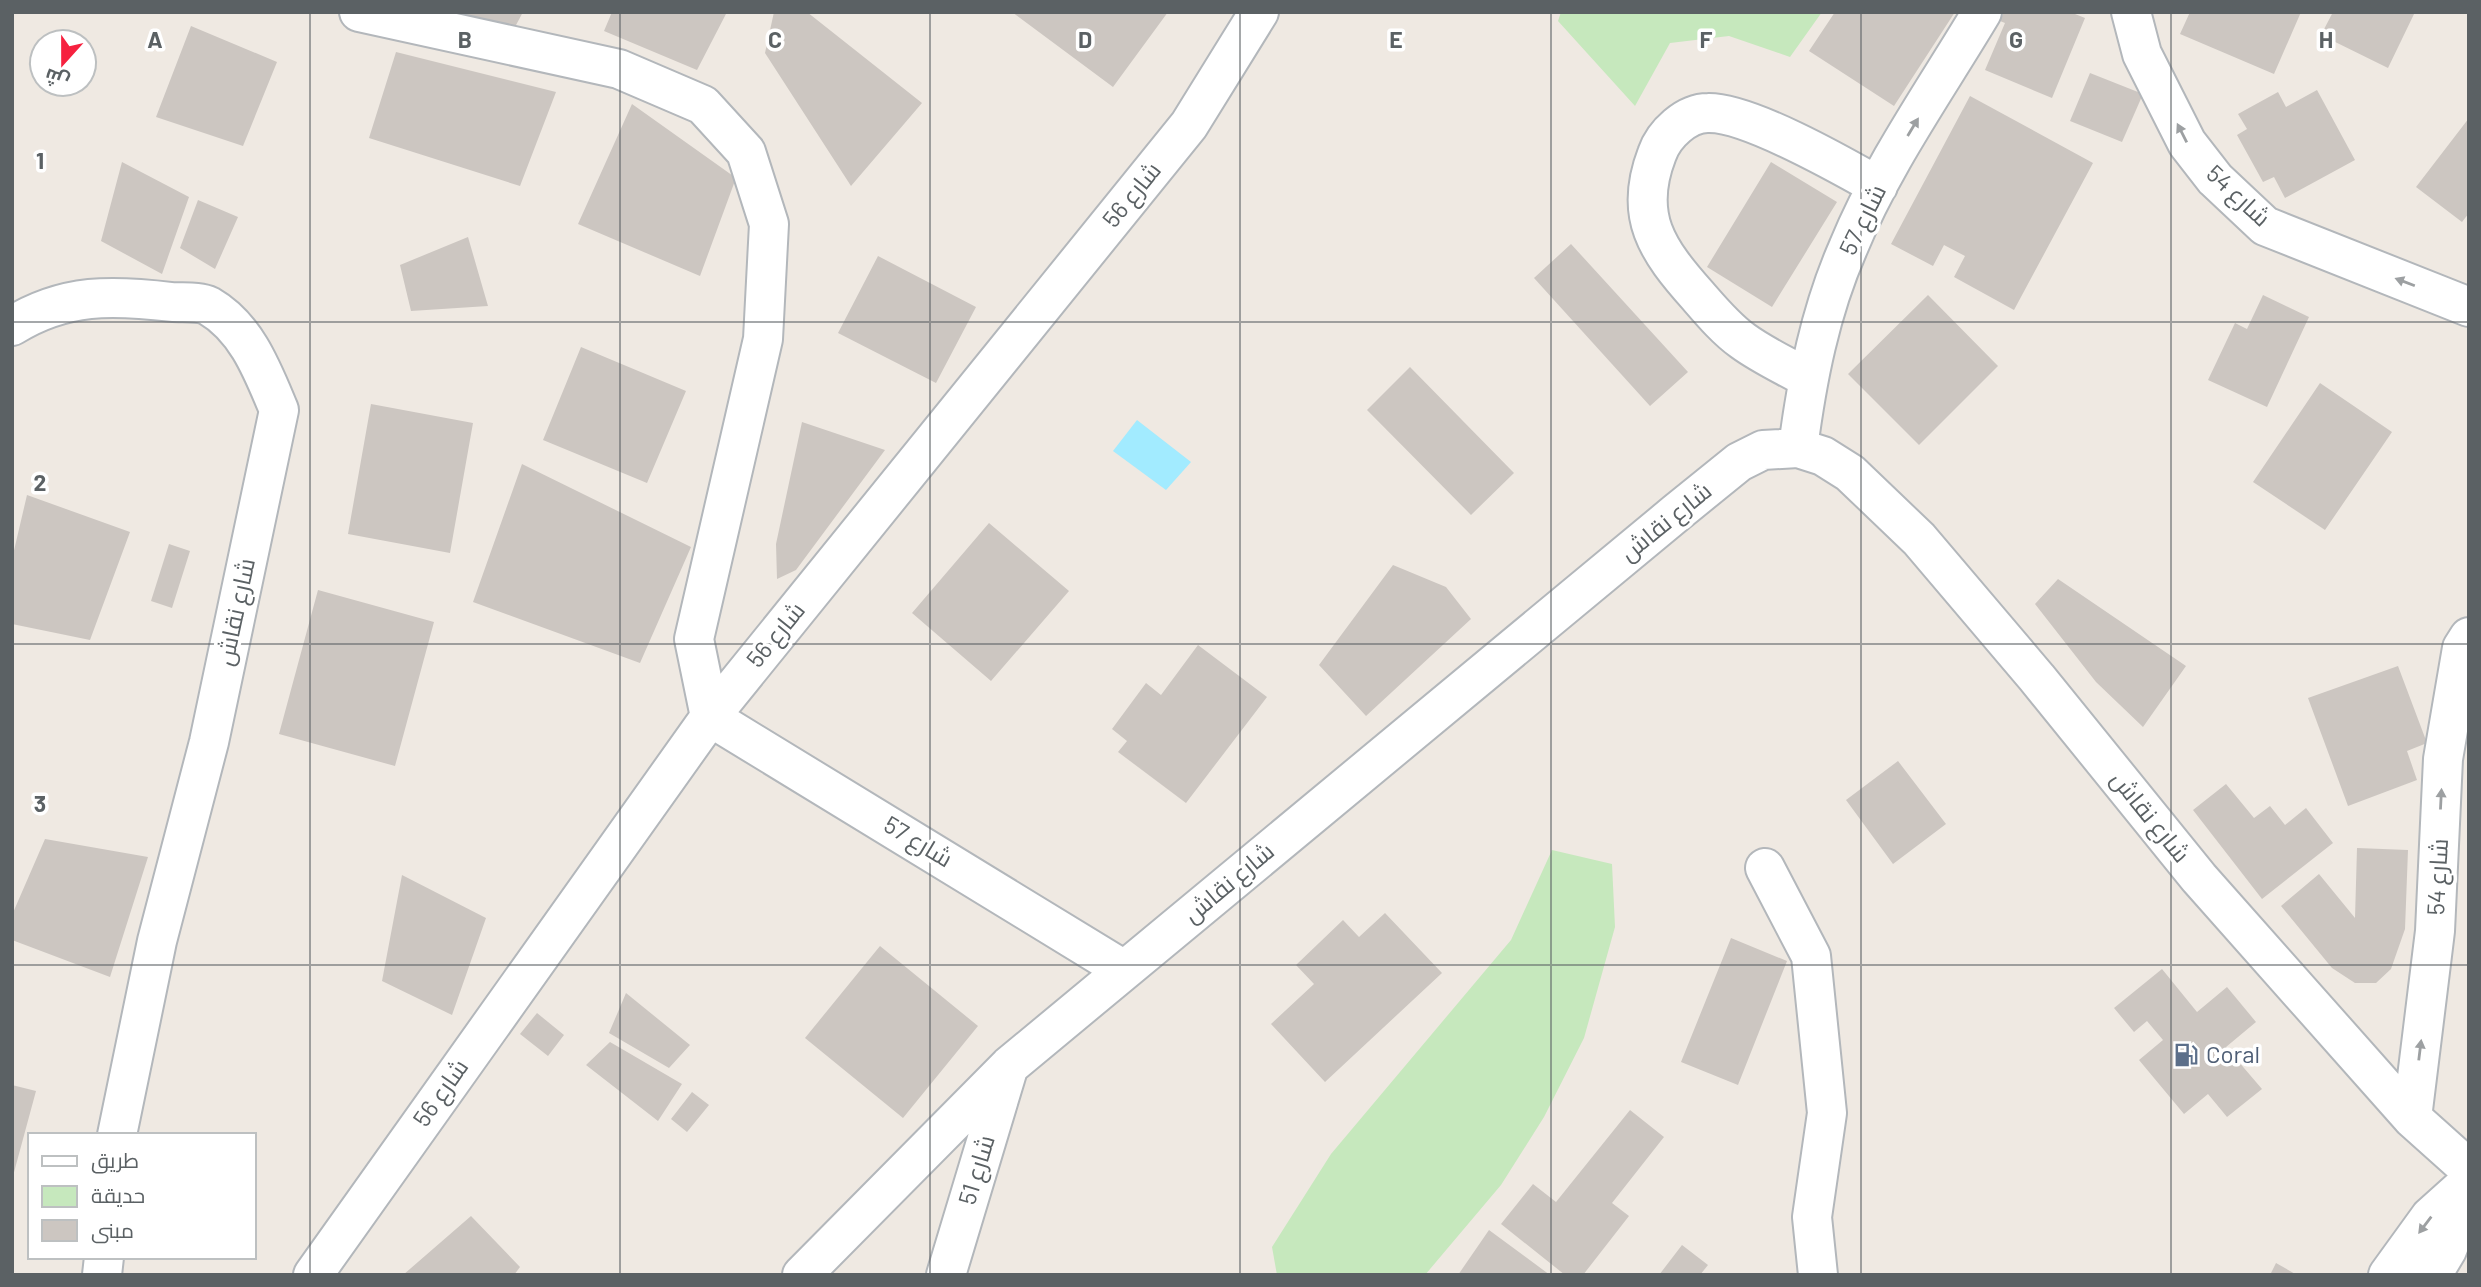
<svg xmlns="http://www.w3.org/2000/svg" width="2481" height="1287" font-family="Barlow,Cairo,sans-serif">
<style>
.green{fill:#c6e8bd}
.water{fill:#a2ebff}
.building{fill:#ccc6c1}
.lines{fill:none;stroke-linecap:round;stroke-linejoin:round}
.minor-casing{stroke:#b3b7bb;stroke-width:42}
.minor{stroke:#fff;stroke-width:38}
.oneway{fill:#9da0a2}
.grid{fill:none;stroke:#5b6164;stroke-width:2;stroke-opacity:0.55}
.labels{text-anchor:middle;stroke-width:7;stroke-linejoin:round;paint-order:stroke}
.street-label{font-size:24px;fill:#5b6164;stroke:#fff}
.service-label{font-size:24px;fill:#4e5e75;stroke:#fff;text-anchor:start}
.grid-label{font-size:23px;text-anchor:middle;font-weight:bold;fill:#5b6164;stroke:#fff;stroke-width:7;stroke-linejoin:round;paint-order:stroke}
</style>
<rect width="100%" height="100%" fill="#efe9e2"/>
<!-- green -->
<path class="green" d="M1561,12H1822L1790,57L1729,36L1670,43L1635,106L1558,21Z
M1552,850L1612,864L1615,927L1584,1038L1544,1117L1501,1185L1425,1275H1277L1272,1247L1331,1154L1511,940Z"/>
<!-- water -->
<path class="water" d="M1137,420L1191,462L1166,490L1113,451Z"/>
<!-- building -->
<path class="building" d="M456,12H523L508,40Z
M612,12H727L697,70L604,31Z
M774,12H807L922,103L851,186L765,53Z
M1012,12H1168L1113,87Z
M1835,12H1955L1894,106L1809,51Z
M2004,12H2070L2085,18L2052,98L1985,70L2005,23L2000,21Z
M2190,12H2301L2274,74L2180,34Z
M2333,12H2415L2388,68L2321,35Z
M191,26L277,62L243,146L156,117Z
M396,52L556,92L520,186L369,138Z
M2090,73L2143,94L2122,142L2070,121Z
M2317,90L2355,160L2285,198L2274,177L2263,182L2237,135L2247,129L2238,114L2278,92L2286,107Z
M1970,96L2093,163L2014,310L1954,277L1965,256L1944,245L1933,266L1891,244Z
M632,104L736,178L700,276L578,224Z
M2469,118V213L2462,222L2416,187Z
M122,162L189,197L162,274L101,241Z
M1771,162L1837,202L1772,307L1707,267Z
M198,200L238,217L215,269L180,248Z
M468,237L488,306L411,311L400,265Z
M1571,244L1688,372L1650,406L1534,278Z
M878,256L976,307L936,383L838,333Z
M1928,295L1998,366L1919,445L1848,374Z
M2263,295L2309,317L2267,407L2208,380L2235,323L2247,329Z
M581,347L686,391L647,483L543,440Z
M1410,367L1514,473L1471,515L1367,410Z
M2320,383L2392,432L2325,530L2253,482Z
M371,404L473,423L450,553L348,534Z
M802,422L885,450L796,570L777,579L776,544Z
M522,464L691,547L640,663L473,602Z
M27,495L130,532L90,640L12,624V559Z
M989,523L1069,591L991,681L912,613Z
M169,544L190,551L172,608L151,601Z
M1393,565L1446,587L1471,619L1366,716L1319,665Z
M2058,579L2186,666L2143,727L2096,682L2035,604Z
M318,590L434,622L395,766L279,734Z
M1198,645L1267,697L1186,803L1118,752L1127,741L1112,729L1146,683L1161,695Z
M2398,666L2427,743L2407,751L2417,780L2348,806L2308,698Z
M1898,761L1946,824L1893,864L1846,800Z
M2226,784L2254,818L2270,806L2285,825L2306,808L2333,843L2262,899L2193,810Z
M45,839L148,857L110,977L12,940V915Z
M2357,848L2408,850L2405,929L2391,969L2376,983H2355L2332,968L2281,906L2319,874L2355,918Z
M402,875L486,918L452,1015L382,981Z
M1385,913L1442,973L1325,1082L1271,1024L1314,984L1296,965L1343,920L1359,937Z
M1731,938L1787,961L1738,1085L1681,1062Z
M880,946L978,1026L903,1118L805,1038Z
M2162,969L2197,1012L2227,987L2256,1022L2226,1047L2262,1089L2227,1117L2208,1094L2184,1114L2139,1060L2163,1040L2147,1021L2134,1032L2114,1008Z
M626,993L690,1045L669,1068L609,1033Z
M537,1013L564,1035L548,1056L520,1034Z
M610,1042L682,1084L658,1121L586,1065Z
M12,1085L36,1091L13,1176H12Z
M692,1092L709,1105L687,1132L671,1119Z
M1630,1110L1664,1137L1612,1203L1629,1216L1583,1275H1565L1501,1224L1533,1184L1556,1202Z
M471,1216L520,1267L514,1275H403Z
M1489,1230L1550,1275H1458Z
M1682,1245L1708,1265L1700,1275H1659Z
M2276,1263L2297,1275H2270Z"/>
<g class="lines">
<!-- minor casing -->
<g class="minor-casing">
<path id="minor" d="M359,12L619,69L703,105L746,152L769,224L763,339L694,639L710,717L1124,970
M2131,12L2142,54L2187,143L2215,179L2265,226L2469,307
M12,326C65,293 113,295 172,302C182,303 199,301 209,306C247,328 263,372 279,410L209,742L157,941L117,1135
M1807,378C1786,366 1762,355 1743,341C1726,329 1711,311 1698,296C1657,250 1633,216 1657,154C1664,134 1686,113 1708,113C1748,112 1841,165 1878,186
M1798,448C1807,379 1820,312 1848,248C1882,165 1936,89 1982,12
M1765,868L1811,956L1827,1113L1812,1217L1818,1275
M2412,1118L2435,931L2443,759L2462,648L2469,637
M102,1275L104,1257
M313,1275L710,717L1189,125L1259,12
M802,1275L1009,1066L1676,513L1739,462L1763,450L1798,448L1823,456L1850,473L1919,539L2037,678L2199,878L2412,1118L2469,1169
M946,1275L1008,1069
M2388,1275L2430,1217L2469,1182
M2432,1275L2447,1250L2469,1195"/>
</g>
<!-- minor -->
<use href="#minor" class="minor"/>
</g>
<!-- one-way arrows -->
<defs><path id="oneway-solid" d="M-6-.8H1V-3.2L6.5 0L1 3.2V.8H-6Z" transform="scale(1.75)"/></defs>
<g class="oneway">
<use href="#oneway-solid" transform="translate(1913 127) rotate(-59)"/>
<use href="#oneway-solid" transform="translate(2182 133) rotate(-117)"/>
<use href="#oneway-solid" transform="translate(2405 282) rotate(-159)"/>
<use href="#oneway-solid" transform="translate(2441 799) rotate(-87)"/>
<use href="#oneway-solid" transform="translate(2420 1050) rotate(-83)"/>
<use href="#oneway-solid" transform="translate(2425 1225) rotate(127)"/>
</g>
<!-- grid -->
<path class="grid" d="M310,12V1275M620,12V1275M930,12V1275M1240,12V1275M1551,12V1275M1861,12V1275M2171,12V1275M12,322H2469M12,644H2469M12,965H2469"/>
<!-- icons -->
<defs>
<g id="fuel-bare" transform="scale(1.89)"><path d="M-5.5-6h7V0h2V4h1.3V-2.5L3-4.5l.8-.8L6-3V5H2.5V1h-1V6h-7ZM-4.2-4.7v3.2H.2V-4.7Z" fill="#5c6f8a" stroke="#fff" stroke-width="2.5" paint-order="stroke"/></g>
</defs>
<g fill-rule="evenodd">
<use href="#fuel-bare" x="2186" y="1055"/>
</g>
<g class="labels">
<!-- street labels -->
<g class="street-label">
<text transform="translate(1132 195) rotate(-51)" y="8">شارع 56</text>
<text transform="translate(2238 196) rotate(43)" y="8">شارع 54</text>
<text transform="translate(1863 220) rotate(-64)" y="8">شارع 57</text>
<text transform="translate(1666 522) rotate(-39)" y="8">شارع نقاش</text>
<text transform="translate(236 612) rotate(-78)" y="8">شارع نقاش</text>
<text transform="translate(776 635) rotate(-51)" y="8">شارع 56</text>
<text transform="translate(2150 817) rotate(51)" y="8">شارع نقاش</text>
<text transform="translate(918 842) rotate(31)" y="8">شارع 57</text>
<text transform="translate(2438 877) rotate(-87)" y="8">شارع 54</text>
<text transform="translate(1229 883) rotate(-40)" y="8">شارع نقاش</text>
<text transform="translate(441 1093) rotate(-55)" y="8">شارع 56</text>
<text transform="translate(977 1170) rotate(-73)" y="8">شارع 51</text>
</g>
<!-- service labels -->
<g class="service-label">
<text x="2206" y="1063">Coral</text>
</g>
</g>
<g class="grid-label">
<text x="155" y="48">A</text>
<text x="465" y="48">B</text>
<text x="775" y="48">C</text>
<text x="1085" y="48">D</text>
<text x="1396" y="48">E</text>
<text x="1706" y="48">F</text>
<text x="2016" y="48">G</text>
<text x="2326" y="48">H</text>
<text x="40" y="169">1</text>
<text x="40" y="491">2</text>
<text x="40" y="812">3</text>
</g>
<!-- border -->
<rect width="2481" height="1287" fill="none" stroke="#5b6164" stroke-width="28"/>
<!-- legend -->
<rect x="28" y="1133" width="228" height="126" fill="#ffffff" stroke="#bdc0c1" stroke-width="2"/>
<rect x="42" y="1156" width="35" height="10" fill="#ffffff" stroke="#bdc0c1" stroke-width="2"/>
<text x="91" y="1168" font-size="21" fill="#5b6164">طريق</text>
<rect x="42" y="1186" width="35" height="21" fill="#c6e8bd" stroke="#bdc0c1" stroke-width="2"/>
<text x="91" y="1203" font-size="21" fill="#5b6164">حديقة</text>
<rect x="42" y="1220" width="35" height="21" fill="#ccc6c1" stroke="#bdc0c1" stroke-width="2"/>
<text x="91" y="1238" font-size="21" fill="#5b6164">مبنى</text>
<!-- north arrow -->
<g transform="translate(63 63) rotate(201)"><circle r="33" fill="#ffffff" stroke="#bdc0c1" stroke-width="2"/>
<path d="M0-5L12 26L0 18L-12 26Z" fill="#f6213f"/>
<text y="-10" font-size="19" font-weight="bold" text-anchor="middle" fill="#5b6164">ش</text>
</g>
</svg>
